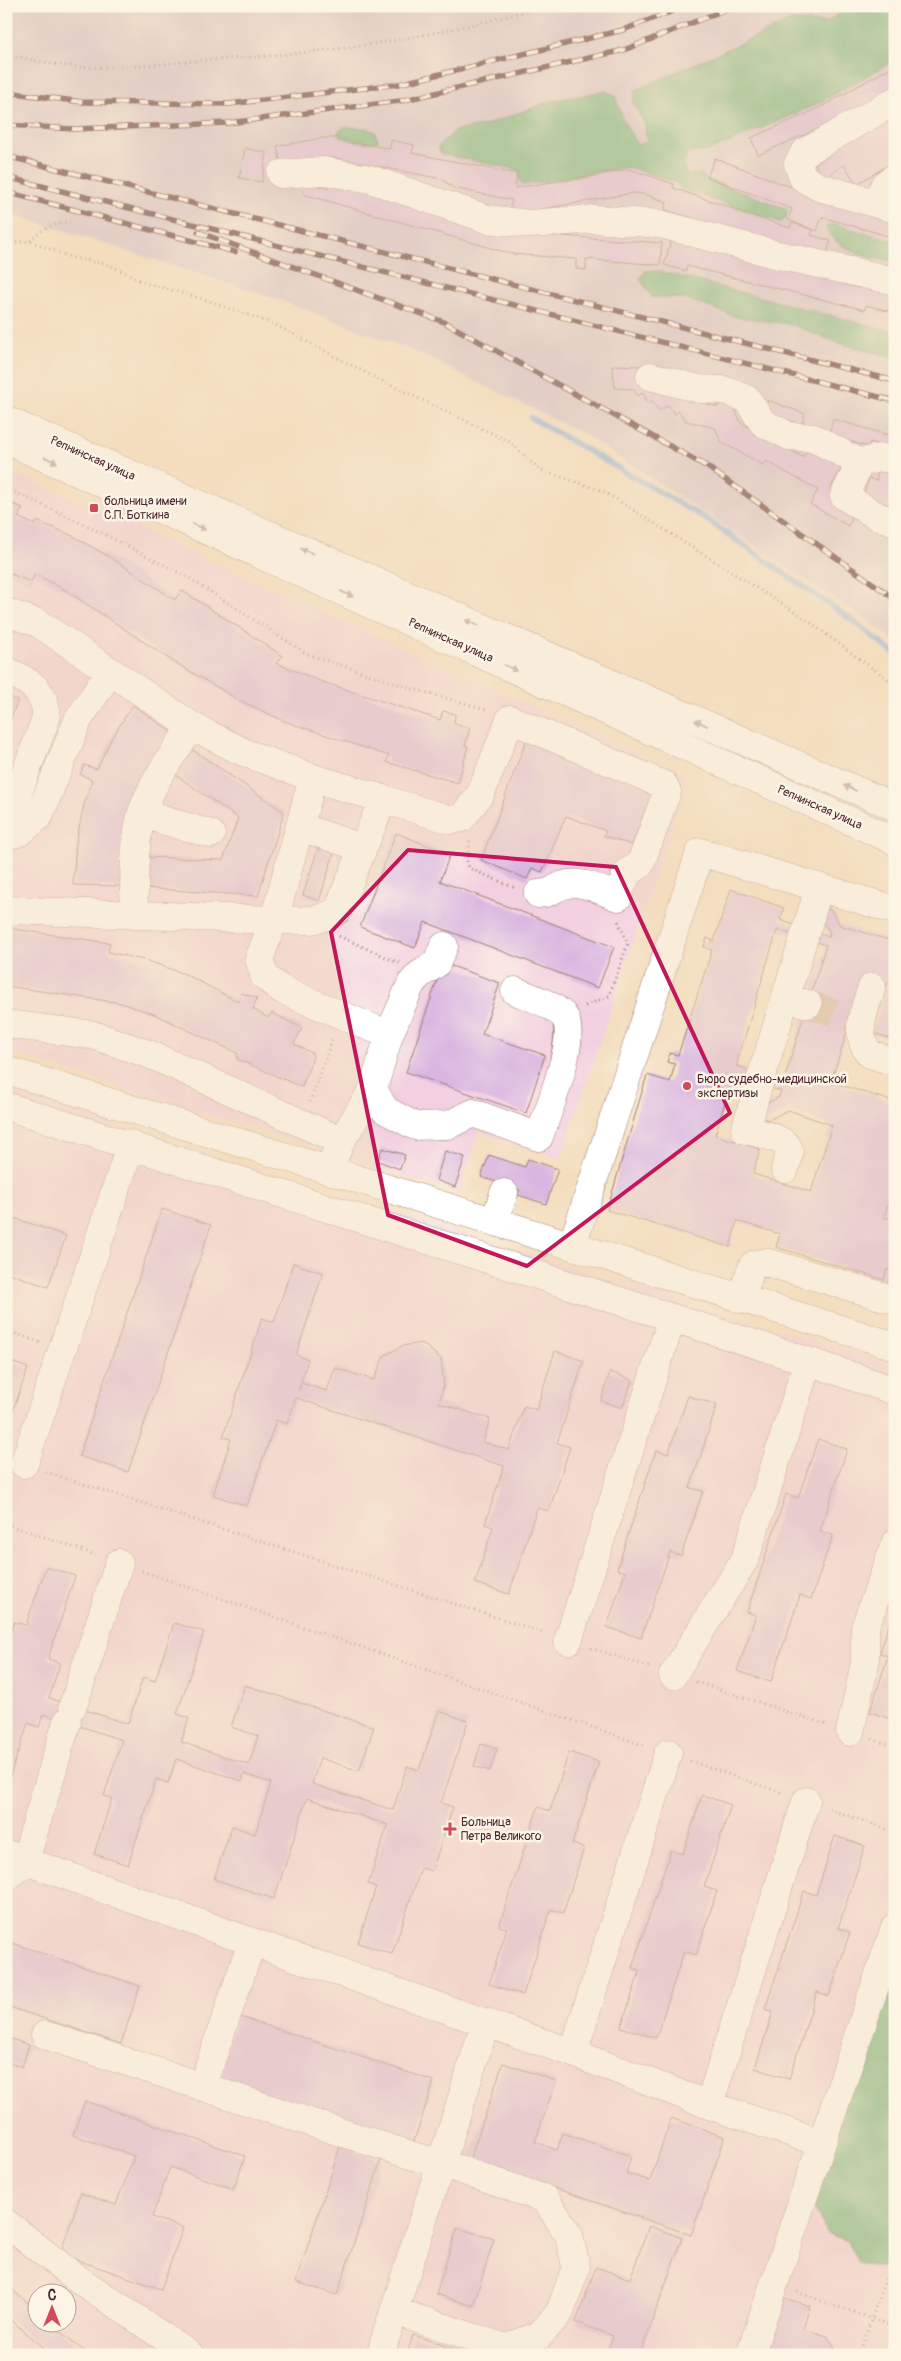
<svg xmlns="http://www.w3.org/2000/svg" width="901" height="2361" font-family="Pangolin,sans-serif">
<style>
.built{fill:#f2cfe1;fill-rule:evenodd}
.industrial{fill:#cfbdcf}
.forest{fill:#66b078;stroke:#586852}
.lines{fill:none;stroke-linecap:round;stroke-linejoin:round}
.stream{stroke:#71aae1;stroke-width:6}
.building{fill:#d9b6e1;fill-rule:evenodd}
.minor-tunnel{stroke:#d1b7a1;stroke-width:28;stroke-dasharray:28 14;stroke-linecap:butt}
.minor-casing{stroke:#9e7e74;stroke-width:29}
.path{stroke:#9e7e74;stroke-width:3;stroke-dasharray:1 4;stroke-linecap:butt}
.minor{stroke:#fff;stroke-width:28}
.rail-casing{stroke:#4a1f2b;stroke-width:5.5}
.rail{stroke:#fcf5e5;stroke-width:4;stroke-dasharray:11;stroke-linecap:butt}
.oneway{fill:#ae9aa0}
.marked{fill:none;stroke:#c2185b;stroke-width:4;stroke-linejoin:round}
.poi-dot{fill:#d1495b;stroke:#fcf5e5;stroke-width:2}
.labels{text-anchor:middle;stroke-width:5;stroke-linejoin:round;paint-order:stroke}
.street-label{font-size:12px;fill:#4a1f2b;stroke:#fcf5e5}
.poi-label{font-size:12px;fill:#4a1f2b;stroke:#fcf5e5;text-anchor:start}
</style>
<rect width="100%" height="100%" fill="#fcf5e5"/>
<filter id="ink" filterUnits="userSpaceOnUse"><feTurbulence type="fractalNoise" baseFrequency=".02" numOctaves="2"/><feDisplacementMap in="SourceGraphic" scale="10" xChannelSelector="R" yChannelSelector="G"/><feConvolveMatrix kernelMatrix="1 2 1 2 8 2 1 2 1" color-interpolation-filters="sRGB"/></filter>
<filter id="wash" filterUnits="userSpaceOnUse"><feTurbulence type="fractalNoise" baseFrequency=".0096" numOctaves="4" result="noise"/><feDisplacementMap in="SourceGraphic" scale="20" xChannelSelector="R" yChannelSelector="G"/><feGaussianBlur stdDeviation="1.12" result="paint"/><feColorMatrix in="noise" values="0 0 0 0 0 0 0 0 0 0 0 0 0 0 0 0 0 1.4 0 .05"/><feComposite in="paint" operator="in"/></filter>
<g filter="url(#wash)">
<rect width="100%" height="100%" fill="#f3ddbe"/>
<!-- built -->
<path class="built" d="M6,469L688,777L561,1158L479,1131L459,1193L6,1051Z
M6,1091L569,1267L895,1365V2355H6ZM38,2294H68V2324H38Z"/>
<!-- industrial -->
<path class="industrial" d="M6,6H895V641L863,617L584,434L411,350L283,301L6,212Z"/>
<!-- forest -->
<path class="forest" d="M858,6H895V60L817,104L711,150L687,154L683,164L686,175L700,173L705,178L787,209L786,219L780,222L682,189L675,182L629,167L523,185L520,181L519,170L441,154L438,147L455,131L486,125L551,101L606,91L615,95L623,120L637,145L647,142L645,124L633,103L636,90L791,21L827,23L845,8Z
M344,127L367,128L375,132L378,141C365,144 346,142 337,133Z
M833,224L895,241V260C875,262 832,248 826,227Z
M645,271H658L895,332V358L836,342L790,324L737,317L686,299L652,297L640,279Z
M895,1959V2223L882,2267L857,2262L848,2241L828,2234L809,2198Z"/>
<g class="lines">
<!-- stream -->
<path class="stream" d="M531,418L703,517L856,623L895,654"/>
</g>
<g id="blocks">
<!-- building -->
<path class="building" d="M895,65V86L827,125L758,155L751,138L819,108Z
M895,116V161L857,184L844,165L824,178L815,164L865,132Z
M323,138H336L390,149L391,140L414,145L412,153L517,174L515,188L629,169L674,184L673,188L790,228L792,223L813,230L811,235L831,241L827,253L807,247L806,252L665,210L667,202L645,194L633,193L524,212L510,209L512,200L453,188L442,179L335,158L324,157L281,165L277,146Z
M245,148L267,153L262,182L239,178Z
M715,158L828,201L895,220V238L822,217L817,231L788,220L792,209L707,177Z
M329,181L504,232L662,243L660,265L586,259V270L576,269V259L512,254L303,194L306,183L327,188Z
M671,241L859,288L861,284L895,293V313L866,305L865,310L687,266L686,271L664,265Z
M612,365L641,366L640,386L650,381L658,385L665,395L674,388L685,393L691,402L696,399L699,402L718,407L720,396L739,401L736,412L741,423L803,457L808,449L845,462L830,489L857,510L848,526L810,504L818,490L766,461L763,465L721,442L715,428L686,421L679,411L675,414L668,405L659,411L652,401L648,403L643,393L637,396L634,389L615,388Z
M768,400L805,414L802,424L764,413Z
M833,419L895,437L894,449L870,442L869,447L829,435Z
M888,463L895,465V507L863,497L869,478L876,481L879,470L886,472Z
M7,502L23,508L18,517L35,525L37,521L73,536L113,559L175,600L181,590L283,656L276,663L320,681L440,720L443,711L455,714L454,724L470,728L465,746H468L458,783L386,762L389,756L284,721L239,700L174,662L67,591L35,574L31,582L6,572Z
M6,696L18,700L6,730Z
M133,705L172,732L121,886L73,885L76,842L84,805L92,780L80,774L84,765L97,769L111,739Z
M526,741L654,789L632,845L604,836L606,831L566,816L542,872L532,868L527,879L481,860Z
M190,748L284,812L258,896L142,888L144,857L223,860L238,818L173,773Z
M396,833L450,854L440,881L614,947L598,988L425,922L415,948L360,927Z
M318,848L334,853L319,901L303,895Z
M731,889L784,908L780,920L829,937L830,933L819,916L825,908L831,910L840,925L895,942V1040L872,1033L888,982L865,975L831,1082L895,1102V1180L884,1217L895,1220V1271L887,1269L884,1280L776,1247L780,1234L737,1221L730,1247L607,1210L647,1075L670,1082L675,1064L667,1062L670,1053L678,1055L712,950L704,947L707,938L714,941ZM777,930L826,945L784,1080L736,1066ZM733,1077L781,1091L779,1097L762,1106L763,1118L769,1120L788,1110L832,1125L811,1192L753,1174L760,1149L715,1135Z
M6,928L110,943L108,952L148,961L185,974L239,1002L241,993L257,998L253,1009L268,1018L272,1013L302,1028L294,1044L312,1053L313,1057L302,1087L237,1059V1053L154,1014L121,1003L6,986Z
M443,963L500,983L482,1034L545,1055L526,1113L406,1072Z
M382,1148L405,1155L400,1169L378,1161Z
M445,1151L465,1157L455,1187L436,1180Z
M489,1155L525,1167L528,1159L558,1169L546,1204L518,1195L520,1190L481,1177Z
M162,1209L211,1225L128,1472L79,1456Z
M6,1215L66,1236L48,1287L6,1272Z
M293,1263L323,1273L296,1355L308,1359L299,1390L301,1383L327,1391L335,1368L374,1380L384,1356L402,1346L422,1343L441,1359L444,1383L439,1403L490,1419L483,1442L509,1450L524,1406L536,1410L555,1351L584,1361L557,1443L570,1447L549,1511L537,1508L509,1594L475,1583L493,1527L485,1524L504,1466L296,1398L287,1424L276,1420L247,1506L213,1495L231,1439L223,1437L262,1318L274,1322Z
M6,1360L28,1368L9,1421L6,1420Z
M610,1372L632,1380L622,1408L601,1401Z
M688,1396L717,1405L690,1488L703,1491L681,1556L670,1552L641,1638L607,1627L625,1572L617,1569L656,1450L668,1454Z
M818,1439L847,1449L820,1531L833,1535L811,1599L800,1595L771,1682L737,1671L756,1615L747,1612L786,1494L798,1498Z
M46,1567L75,1576L48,1659L60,1663L49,1698L128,1724L143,1677L155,1681L174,1623L204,1632L177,1714L189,1718L181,1742L249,1765L258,1736L231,1727L245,1685L374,1727L359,1771L320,1758L312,1784L393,1810L407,1766L419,1770L439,1711L468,1721L441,1803L453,1807L432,1871L421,1868L392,1954L358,1943L376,1887L368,1884L388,1825L307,1798L274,1899L214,1879L232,1826L255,1834L271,1783L244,1774L242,1781L176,1759L168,1783L156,1779L128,1865L94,1854L112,1798L104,1796L122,1740L43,1714L39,1727L28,1723L6,1788V1646L14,1622L26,1625Z
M894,1609H895V1720L870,1712L888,1656L880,1653Z
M481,1744L497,1749L490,1771L474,1766Z
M569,1752L599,1762L572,1844L584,1848L563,1913L551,1909L523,1995L489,1984L507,1928L499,1926L538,1807L550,1811Z
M702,1795L731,1805L704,1887L717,1891L696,1955L684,1951L656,2038L621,2027L640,1971L632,1968L671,1850L683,1854Z
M835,1836L865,1846L838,1928L850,1932L829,1996L817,1992L789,2079L755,2068L773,2012L765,2009L804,1891L816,1895Z
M6,1941L140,1986L121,2044L6,2006Z
M238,2016L434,2081L413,2144L217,2078Z
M6,2037L29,2045L22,2067L10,2063L7,2073Z
M503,2063L556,2081L535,2142L557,2150L563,2133L631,2156L626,2173L650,2181L671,2118L725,2137L691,2235L470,2159Z
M85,2101L245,2156L234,2189L170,2167L152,2217L183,2228L161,2289L60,2254L81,2193L116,2205L134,2156L73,2135Z
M340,2147L381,2160L337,2295L296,2282Z
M649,2226L682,2238L640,2355H606L613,2336L576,2322L596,2267L630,2279Z
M457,2228L494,2239L473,2306L436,2294Z
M6,2285L34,2308L38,2312V2324H51L89,2355H53L19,2327L6,2314Z
M781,2297L810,2306L803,2329L827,2336L834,2346L836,2355H763Z
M413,2335L466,2353L465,2355H407Z"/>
</g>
</g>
<g filter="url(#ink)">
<use href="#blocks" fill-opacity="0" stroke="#9e7e74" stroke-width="1"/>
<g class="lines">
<!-- minor-tunnel -->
<path class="minor-tunnel" d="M808,1004L851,1018"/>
<!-- minor casing -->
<g class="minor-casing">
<path id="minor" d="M895,101L804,153L798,164L803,178L819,187L895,209
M281,174L324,171L370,179L487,219L530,224L594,219L660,224L778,255L895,281
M877,204L884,186L895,177
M650,376L699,389L724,390L747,399L763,423L789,436L814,438L860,463L844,496L877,516L895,522
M6,420L895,807
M6,440L895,841
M860,463L878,458H895
M6,612L38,623L192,726L243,752L313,778L383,799L338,910C319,924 296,920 274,920L6,910
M6,671C29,680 47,691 46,718L6,825
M313,778L274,920L259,959L264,976L282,990L389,1035
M383,799L451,820L462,818L481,793L510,719L664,785L667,792L640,865L627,873L618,897C602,891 581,879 564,885C551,889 554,893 538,894
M142,814L211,834
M300,827L362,848
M6,836L20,832L39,816L78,720L109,673
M133,915C135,882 133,848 141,816C149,786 175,751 192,726
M872,987C865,1010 852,1033 870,1054L895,1062
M785,998L808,1004
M6,1024L93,1035L151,1055L341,1141
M6,1070L895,1346
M373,1089L385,1110L415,1126L448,1125L473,1113L539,1137C547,1114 580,1034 563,1015C551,1003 530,997 515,991
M6,1106L808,1361L895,1391
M334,1158L341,1141L373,1089L389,1035L411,984L419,975L436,964L444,946
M785,1169C786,1164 789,1158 789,1153C791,1138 757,1133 745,1130L819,888
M495,1221L504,1193
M572,1246L700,852L895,910
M740,1299L753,1265L766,1262L895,1300
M24,1464L131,1144
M568,1641L672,1318
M673,1675L745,1559L808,1361
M73,1706L119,1563
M850,1732L865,1663V1627L895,1544
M6,1854L252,1942L573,2053L709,2105L821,2143
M6,1878L25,1861L67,1722
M45,2035L413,2156L441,2163L545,2199L569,2235L576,2267L560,2312L540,2335L506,2348L394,2311
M573,2053L668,1753
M202,2087L252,1942
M709,2105L806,1801
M6,2223L71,2274L190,2355
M380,2355L486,2022
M750,2355L895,1927"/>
</g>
<!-- path -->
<path class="path" d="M6,55C31,59 56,66 81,67C122,69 165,63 206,60C321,54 433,39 543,6
M30,241C43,228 51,224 70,222
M6,244L30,241L73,258L107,264L146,283L206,300L274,324L372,376L510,442L540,470L603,491L801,616L890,681L895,697
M6,488L98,531L189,578L307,654L410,688L488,710
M470,841L467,860L469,868L515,888
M339,936L399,963
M585,1006L609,996L628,943L618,921
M310,1102L333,1037
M6,1330L41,1343
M46,1472L545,1633
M6,1524L96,1555
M142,1571L646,1746
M591,1648L652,1668
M696,1682L828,1725
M872,1739L895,1747
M690,1761L783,1793
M829,1809L895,1832
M797,2292L895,2327
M859,2355L895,2252"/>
<!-- minor -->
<use href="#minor" class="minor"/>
<!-- rail casing -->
<g class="rail-casing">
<path id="rail" d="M6,92L82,102L229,104L399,84L623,30L686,6
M6,125L74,129L228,123L400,101L624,50L734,6
M6,156L895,381
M6,177L895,401
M6,192L235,252
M198,232L444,322L706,466L895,599"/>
</g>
<!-- rail -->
<use href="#rail" class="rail"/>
</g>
<!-- one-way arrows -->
<defs><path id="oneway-solid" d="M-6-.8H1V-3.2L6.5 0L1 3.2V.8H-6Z" transform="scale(1.25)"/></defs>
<g class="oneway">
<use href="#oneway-solid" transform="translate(51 460) rotate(24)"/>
<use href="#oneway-solid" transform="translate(199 527) rotate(24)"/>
<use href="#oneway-solid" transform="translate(307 551) rotate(-156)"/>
<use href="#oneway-solid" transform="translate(347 594) rotate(24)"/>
<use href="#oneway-solid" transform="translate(472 623) rotate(-156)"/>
<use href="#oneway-solid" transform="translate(511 668) rotate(24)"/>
<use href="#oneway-solid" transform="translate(701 723) rotate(-156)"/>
<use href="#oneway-solid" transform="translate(850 788) rotate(-156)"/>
</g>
</g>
<!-- marked area -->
<path d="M0 0H901V2361H0ZM408,850L616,867L730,1113L527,1266L388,1215L331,932Z" fill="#f3ddbe" fill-opacity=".55" fill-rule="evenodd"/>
<path class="marked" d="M408,850L616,867L730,1113L527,1266L388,1215L331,932Z"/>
<!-- markers -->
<g class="poi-dot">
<rect x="89" y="503" width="10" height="10" rx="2.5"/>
<circle cx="687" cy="1086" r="5"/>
<path d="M447.5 1821.5h5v5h5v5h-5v5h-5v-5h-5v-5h5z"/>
</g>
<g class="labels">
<!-- street labels -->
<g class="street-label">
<text transform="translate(93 458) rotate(24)" y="4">Репнинская улица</text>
<text transform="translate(451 640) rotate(24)" y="4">Репнинская улица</text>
<text transform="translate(820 807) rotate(24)" y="4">Репнинская улица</text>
</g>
<!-- poi labels -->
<g class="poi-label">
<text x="104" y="505">больница имени<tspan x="104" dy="14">С.П. Боткина</tspan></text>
<text x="697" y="1083">Бюро судебно-медицинской<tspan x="697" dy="14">экспертизы</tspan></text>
<text x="461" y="1826">Больница<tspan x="461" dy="14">Петра Великого</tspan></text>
</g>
</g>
<!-- margin -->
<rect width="901" height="2361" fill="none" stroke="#fcf5e5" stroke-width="25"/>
<!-- north arrow -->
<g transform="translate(52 2308)"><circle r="24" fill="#fcf5e5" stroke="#b59f9b"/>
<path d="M0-4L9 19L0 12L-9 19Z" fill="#d1495b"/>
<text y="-8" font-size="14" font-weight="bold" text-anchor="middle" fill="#4a1f2b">С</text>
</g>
</svg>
